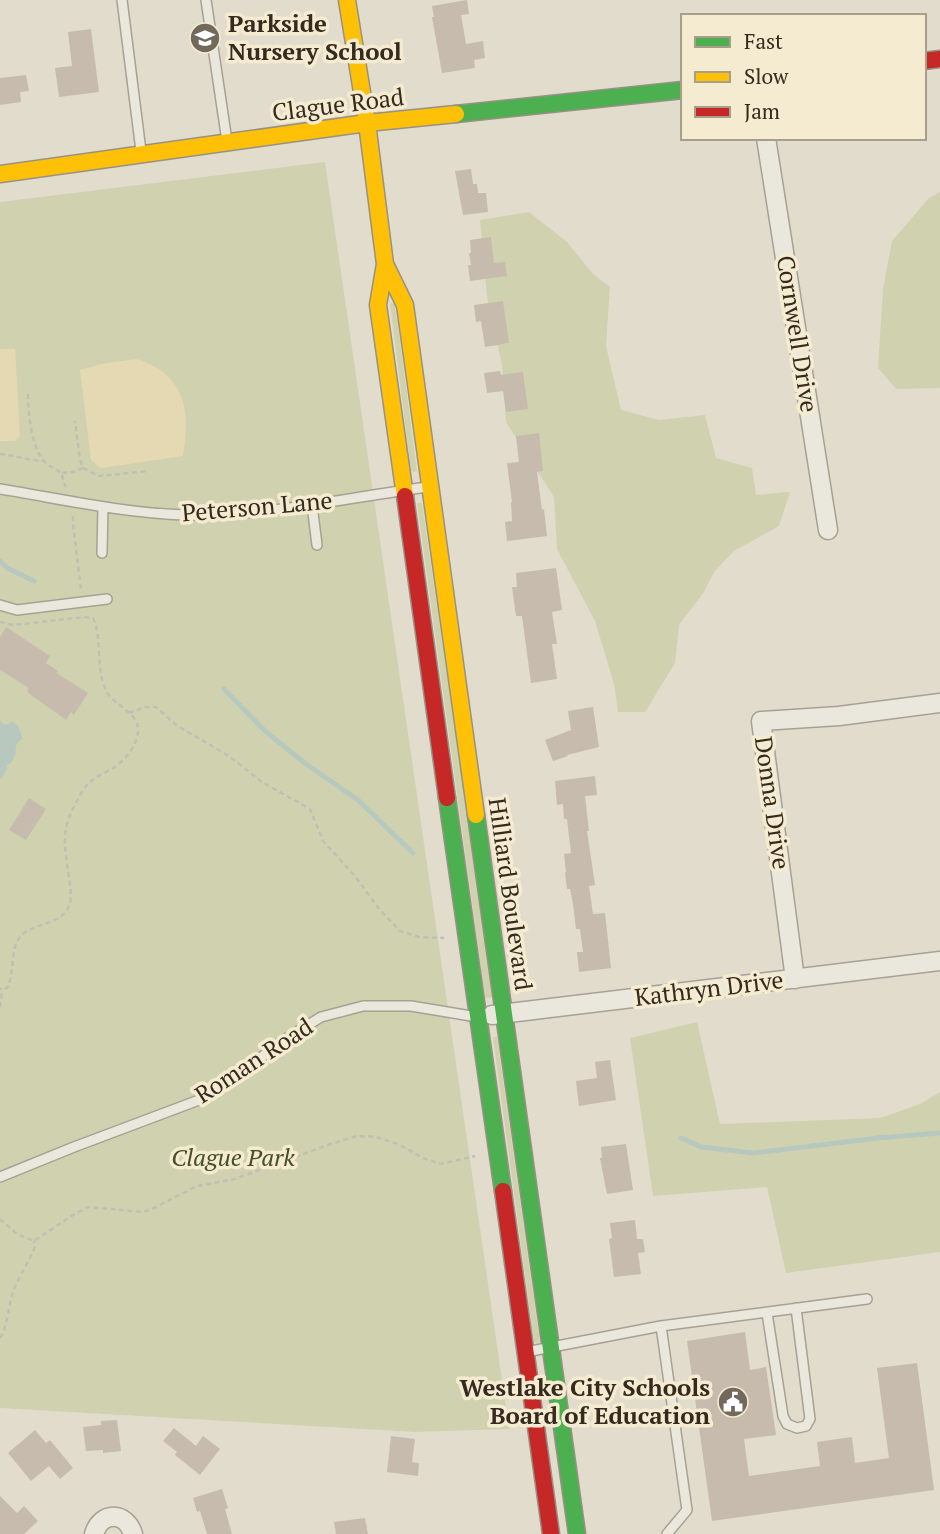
<svg xmlns="http://www.w3.org/2000/svg" width="940" height="1534" font-family="'PT Serif',serif">
<style>
.green{fill:#d0d2af}
.sand{fill:#e5d9b4}
.water{fill:#b7c8be}
.lines{fill:none;stroke-linecap:round;stroke-linejoin:round}
.stream{stroke:#b7c8be;stroke-width:5}
.building{fill:#c6bbad}
.lane-casing{stroke:#a7a195;stroke-width:12}
.street-casing{stroke:#a7a195;stroke-width:21}
.fast-casing{stroke:#979185;stroke-width:19}
.slow-casing{stroke:#979185;stroke-width:19}
.jam-casing{stroke:#979185;stroke-width:19}
.path{stroke:#c3beb4;stroke-width:2.5;stroke-dasharray:5 3.5;stroke-linecap:butt}
.lane{stroke:#eae7dd;stroke-width:9}
.street{stroke:#eae7dd;stroke-width:18}
.fast{stroke:#4caf50;stroke-width:16}
.slow{stroke:#ffc107;stroke-width:16}
.jam{stroke:#c62828;stroke-width:16}
.labels{text-anchor:middle;stroke-width:7;stroke-linejoin:round;paint-order:stroke}
.poi-label{font-size:24px;font-weight:bold;fill:#352a1e;stroke:#f4ebd1;text-anchor:start}
.street-label{font-size:24px;fill:#352a1e;stroke:#f4ebd1}
.park-label{font-size:24px;font-style:italic;fill:#445125;stroke:#f4ebd1}
</style>
<rect width="100%" height="100%" fill="#e2dccc"/>
<!-- green -->
<path class="green" d="M325,162L509,1428L512,1429L415,1432L0,1408V202Z
M940,192V388L896,389L878,368L883,289L892,241L929,198Z
M529,212L567,242L593,274L610,287L606,346L621,410L659,420L705,415L716,458L752,468L756,495L790,492L779,526L734,551L714,572L704,592L679,625L675,663L645,712H618L614,684L595,621L557,549L554,497L506,422L502,365L487,297L480,220Z
M390,303L395,304L417,471L414,472L411,471Z
M417,503H422L494,997L485,998Z
M697,1022L720,1124L880,1118L920,1104L940,1092V1252L786,1273L767,1187L653,1196L630,1038Z
M493,1037H497L540,1342L537,1343L534,1342Z"/>
<!-- sand -->
<path class="sand" d="M0,349H15L20,436L15,441H0Z
M137,359C186,375 191,412 183,456L101,468L91,460L80,370L101,364Z"/>
<!-- water -->
<path class="water" d="M0,720L2,723L6,725L13,721L18,726L23,739C9,744 23,757 6,766L8,768L1,779L0,778Z"/>
<g class="lines">
<!-- stream -->
<path class="stream" d="M0,561L7,568L34,581
M224,689L265,731L306,764L358,800L413,853
M681,1138L701,1147L753,1153L878,1138L940,1133"/>
</g>
<!-- building -->
<path class="building" d="M467,0L469,14L461,15L466,44L483,41L485,58L474,60L475,68L442,73L432,17H434L432,6Z
M91,29L99,92L59,97L55,68L72,66L68,32Z
M26,75L29,91L20,92L21,102L0,105V78Z
M471,169L473,184H477L478,193H486L488,212L463,215L455,171Z
M491,237L494,263L505,262L507,276L470,281L468,265H471L469,253H471L470,240Z
M503,301L509,343L485,347L481,321L476,322L474,305Z
M500,371L501,375L523,372L528,409L506,412L503,391L487,393L484,373Z
M539,433L543,471L537,472L542,510L544,509L547,536L507,541L505,522L512,521L511,502H512L507,463L519,462L516,436Z
M556,568L562,610L552,612L557,644H552L557,679L531,683L522,616H516L512,587H517L516,573Z
M6,627L50,656L46,663L58,671L56,673L88,693L74,715L71,712L66,720L27,692L29,688L0,670V637Z
M593,707L599,747L567,755L568,756L553,761L545,740L571,730L568,711Z
M595,776L597,795L585,796L589,831H587L595,885L589,886L593,914L605,913L611,968L579,972L577,952H583L580,929H576L573,904L570,889H567L565,873L566,872L564,854L571,853L567,819H564L563,804L557,805L555,781Z
M29,798L46,809L26,840L9,830Z
M610,1060L616,1100L579,1106L576,1081L597,1078L595,1062Z
M626,1144L633,1190L607,1194L600,1158H602L601,1147Z
M635,1220L637,1239H643L645,1252L638,1253L641,1274L614,1277L609,1239L612,1238L610,1223Z
M745,1332L750,1370L766,1367L776,1435L744,1439L749,1476L820,1466L817,1442L852,1437L855,1463L889,1458L877,1368L917,1363L934,1490L712,1521L687,1341Z
M117,1420L121,1451L103,1453V1450L86,1451L83,1427L101,1425V1421Z
M174,1428L196,1446L203,1436L220,1449L200,1475L175,1455L177,1452L163,1441Z
M35,1430L46,1443L50,1440L73,1468L60,1479L49,1466L31,1481L8,1453Z
M391,1436L415,1439L412,1462L419,1463L418,1476L387,1472Z
M222,1489L228,1508L225,1509L232,1534H207L200,1511L197,1512L193,1498Z
M0,1496L17,1513L24,1506L38,1521L24,1534H0Z
M365,1518L368,1534H336L334,1522Z"/>
<g class="lines">
<!-- lane casing -->
<g class="lane-casing">
<path id="lane" d="M122,0L141,151
M206,0L227,141
M0,489C62,499 122,513 185,515C265,517 349,497 428,487
M312,505L317,545
M102,553L103,507
M0,605L17,610L107,599
M0,1177L74,1147L199,1100L244,1072L276,1045L321,1017L363,1006H411L477,1017
M767,1313L783,1416L787,1424L797,1428L806,1426L810,1419L796,1308
M661,1326L867,1299
M526,1352L661,1326L687,1510L667,1534"/>
</g>
<!-- street casing -->
<g class="street-casing">
<path id="street" d="M766,138L828,530
M795,979L761,721L839,716L940,703
M492,1015L940,961
M94,1534C101,1511 126,1511 133,1534"/>
</g>
<!-- fast casing -->
<g class="fast-casing">
<path id="fast" d="M456,114L683,90
M447,798L503,1191
M476,815L577,1534"/>
</g>
<!-- slow casing -->
<g class="slow-casing">
<path id="slow" d="M347,0L367,123L385,264L378,305L405,496
M0,174L367,123L456,114
M385,264L405,305L476,815"/>
</g>
<!-- jam casing -->
<g class="jam-casing">
<path id="jam" d="M924,61L940,59
M405,496L447,798
M503,1191L551,1534"/>
</g>
<!-- path -->
<path class="path" d="M28,394C28,412 31,445 43,460C48,466 55,469 62,473L63,481L66,487
M0,454C16,455 29,461 45,461
M83,468L99,476L149,471
M62,473L74,472L83,468L80,460L75,421
M73,516V525L81,589
M0,622L13,625L84,617L93,618C103,640 95,668 106,690C113,706 138,711 138,730C138,743 127,758 116,766C108,772 98,775 90,782C83,788 79,797 75,805C60,831 65,848 69,877C70,886 72,894 70,903C64,925 37,922 23,934C8,947 16,972 7,988L2,990L0,988
M129,713L145,707H156L176,725L229,756L262,782L310,809L323,841L355,876L379,909L400,931L419,937L444,938
M0,1007L2,990
M0,1219L17,1234L34,1241L73,1215L88,1207L142,1212L150,1210L197,1186L235,1179L325,1146L357,1136L376,1137L398,1144L423,1158L441,1164L475,1156
M0,1338C9,1323 8,1305 14,1289C20,1275 29,1261 35,1247L34,1241"/>
<!-- lane -->
<use href="#lane" class="lane"/>
<!-- street -->
<use href="#street" class="street"/>
<!-- fast -->
<use href="#fast" class="fast"/>
<!-- slow -->
<use href="#slow" class="slow"/>
<!-- jam -->
<use href="#jam" class="jam"/>
</g>
<!-- icons -->
<defs>
<g id="school-disc" transform="scale(1.575)"><circle r="9.5" fill="#72685b" stroke="#f4ebd1"/><path d="M0-5L7-2L0 1L-7-2ZM-4 1L0 2.5L4 1V4Q0 6-4 4Z" fill="#fff"/></g>
<g id="civic-disc" transform="scale(1.575)"><circle r="9.5" fill="#72685b" stroke="#f4ebd1"/><path d="M-.6-6.5H3V-4.5H.6V-3L4-1V1h2V6H-6V1h2V-1L-.6-3ZM-1.2 2.5V6h2.4V2.5Z" fill="#fff"/></g>
</defs>
<g fill-rule="evenodd">
<use href="#school-disc" x="205" y="38"/>
<use href="#civic-disc" x="733" y="1402"/>
</g>
<g class="labels">
<!-- poi labels -->
<g class="poi-label">
<text x="228" y="32">Parkside<tspan x="228" dy="28">Nursery School</tspan></text>
<text x="710" y="1396" text-anchor="end">Westlake City Schools<tspan x="710" dy="28">Board of Education</tspan></text>
</g>
<!-- street labels -->
<g class="street-label">
<text transform="translate(338 105) rotate(-7)" y="8">Clague Road</text>
<text transform="translate(797 334) rotate(81)" y="8">Cornwell Drive</text>
<text transform="translate(257 507) rotate(-5)" y="8">Peterson Lane</text>
<text transform="translate(772 803) rotate(82)" y="8">Donna Drive</text>
<text transform="translate(510 894) rotate(82)" y="8">Hilliard Boulevard</text>
<text transform="translate(709 989) rotate(-7)" y="8">Kathryn Drive</text>
<text transform="translate(254 1061) rotate(-33)" y="8">Roman Road</text>
</g>
<!-- park labels -->
<g class="park-label">
<text x="233" y="1166">Clague Park</text>
</g>
</g>
<!-- legend -->
<rect x="681" y="14" width="245" height="126" fill="#f4ebd1" stroke="#a89e89" stroke-width="2"/>
<rect x="695" y="37" width="35" height="10" fill="#4caf50" stroke="#a89e89" stroke-width="2"/>
<text x="744" y="49" font-size="21" fill="#352a1e">Fast</text>
<rect x="695" y="72" width="35" height="10" fill="#ffc107" stroke="#a89e89" stroke-width="2"/>
<text x="744" y="84" font-size="21" fill="#352a1e">Slow</text>
<rect x="695" y="107" width="35" height="10" fill="#c62828" stroke="#a89e89" stroke-width="2"/>
<text x="744" y="119" font-size="21" fill="#352a1e">Jam</text>
</svg>
